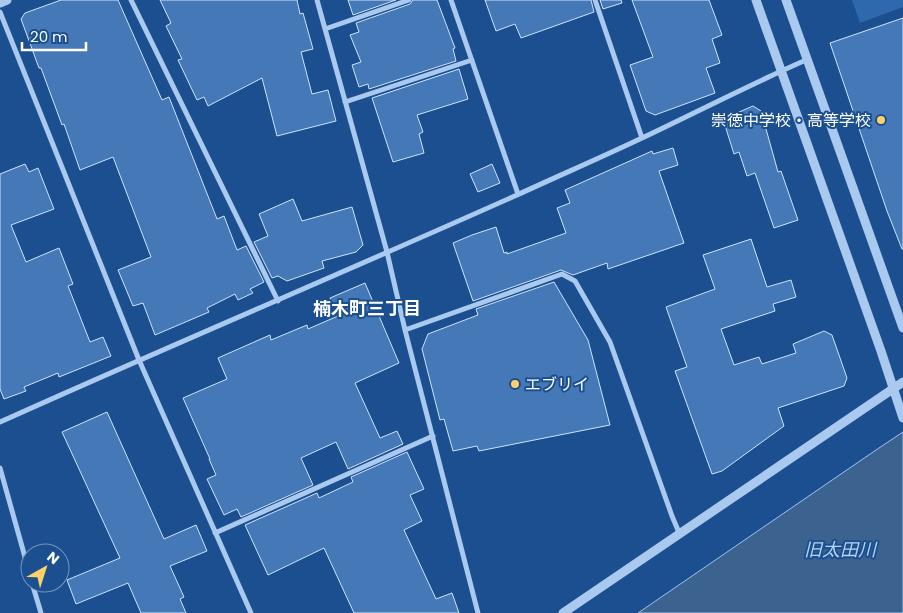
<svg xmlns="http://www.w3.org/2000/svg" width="903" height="613" font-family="Poppins,'Noto Sans JP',sans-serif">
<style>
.green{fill:#2e69ad}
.water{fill:#3c6290;stroke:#9cc4f0}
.building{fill:#4478b7;stroke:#cfe3fa}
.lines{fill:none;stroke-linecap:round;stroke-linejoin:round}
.minor{stroke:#a9c9ee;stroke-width:5}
.tertiary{stroke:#a9c9ee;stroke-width:9}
.poi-dot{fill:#ffd166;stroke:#1b4f8f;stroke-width:2}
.labels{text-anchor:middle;stroke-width:4;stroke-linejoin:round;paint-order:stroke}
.poi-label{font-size:16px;fill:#fff;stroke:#1b4f8f;text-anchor:end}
.neighbourhood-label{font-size:18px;font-weight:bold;fill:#fff;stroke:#1b4f8f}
.water-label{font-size:18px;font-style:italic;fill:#b5d3f5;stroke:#1b4f8f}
</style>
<rect width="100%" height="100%" fill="#1b4f8f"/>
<!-- green -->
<path class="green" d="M852,0H903V7L860,23Z"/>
<!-- water -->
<path class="water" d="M903,432V613H638L876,450Z"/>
<!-- building -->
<path class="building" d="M61,0H118L162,100L169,97L217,219L224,216L237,250L246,246L264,282L250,289L253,293L238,300L235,294L207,308L209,312L155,335L143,303L133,306L118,270L151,257L113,157L80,170L64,124L62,125L41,68H39L21,19L25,13Z
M160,0H297L300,14L303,13L313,49L301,52L312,94L328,90L336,121L277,136L262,78L208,106L204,97L197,100L178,60L182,59L166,26L171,23Z
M348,0H396L353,15Z
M413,0H437L455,48L453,49L456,61L369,89L368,84L359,87L352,65L361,62L350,35L359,32L356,23L410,4Z
M485,0H591L594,12L521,38L515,24L496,31Z
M600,0H621L622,3L603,9Z
M632,0H709L722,35L712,39L720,63L706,68L715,93L655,115L646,111L630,65L653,57Z
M903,18V249H902L887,211L830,43Z
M459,69L468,99L417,115L423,132L419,134L424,153L393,162L372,98Z
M753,106L761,111L778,172L781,171L798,220L774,228L755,173L747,176L739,152L734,154L723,119Z
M673,148L678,165L659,171L684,243L608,269L607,263L573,275L561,270L473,301L453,243L472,235L496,227L504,253L507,252V254L566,233L557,208L570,203L565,190L652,151L653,154Z
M25,164L29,172L38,168L54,209L11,225L26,262L59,248L73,284L68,286L90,342L103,337L111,356L59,377L58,373L24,387L26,391L4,399L0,389V174Z
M492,164L500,183L478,192L470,174Z
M293,199L302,221L352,207L363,245L356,252L322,261L324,268L287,281L278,276L272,278L254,242L268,236L259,214Z
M751,239L767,287L791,280L796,297L773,304L775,311L721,329L734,365L759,357L762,364L796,353L793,344L824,331L832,335L847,378L844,386L778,408L784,426L722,471L712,474L675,371L687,367L666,307L715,289L703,255Z
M554,282L588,340L610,425L479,451L477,446L453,451L444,419L440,420L422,349L428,334L478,315L476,309Z
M365,283L399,363L355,383L380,438L397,431L403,444L348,469L336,442L301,458L313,485L241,517L237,509L224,515L207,479L216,475L209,459H210L183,398L227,379L218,358L270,335L271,340L307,325L308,329L338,316L330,298Z
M107,412L164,539L196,525L207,551L170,566L184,597L180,599L186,613H141L128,583L76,604L67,580L120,558L62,432Z
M407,452L424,489L410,495L422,521L404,530L436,599L452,593L459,613H354L324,548L268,575L245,525L317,493L319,498L353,482L351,477Z"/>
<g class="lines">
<!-- minor -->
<path class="minor" d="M131,0L278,301
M317,0L387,252L405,330L478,613
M451,0L518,194
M595,0L642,138
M0,12L139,360L251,613
M325,29L409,0
M345,102L472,60
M405,330L562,274L575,281L610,342L672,516L680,535
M0,422C171,345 345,272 517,195C558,176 600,158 642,138C697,112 751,84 806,60
M0,468L30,575
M215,533L433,436
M32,583L41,613"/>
<!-- tertiary -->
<path class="tertiary" d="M756,0L881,351L903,418
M786,0L903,328
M0,3L7,0
M563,613L903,382"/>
</g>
<!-- markers -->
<g class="poi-dot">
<circle cx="881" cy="120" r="5"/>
<circle cx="515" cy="384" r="5"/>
</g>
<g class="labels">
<!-- poi labels -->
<g class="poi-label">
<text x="871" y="126">崇徳中学校・高等学校</text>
<text x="525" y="390" text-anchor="start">エブリイ</text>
</g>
<!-- neighbourhood labels -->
<g class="neighbourhood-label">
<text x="367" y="315">楠木町三丁目</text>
</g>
<!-- water labels -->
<g class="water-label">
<text x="840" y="556">旧太田川</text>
</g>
</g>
<!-- north arrow -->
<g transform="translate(45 568) rotate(39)"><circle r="24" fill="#1b4f8f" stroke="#7695bc"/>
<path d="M0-4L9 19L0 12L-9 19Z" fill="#ffd166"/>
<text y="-8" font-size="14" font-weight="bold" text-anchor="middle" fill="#ffffff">N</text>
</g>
<!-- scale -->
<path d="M22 42v8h64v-8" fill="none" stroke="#ffffff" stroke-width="2.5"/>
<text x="30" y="42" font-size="15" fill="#ffffff" stroke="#1b4f8f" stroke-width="4" paint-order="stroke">20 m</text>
</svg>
